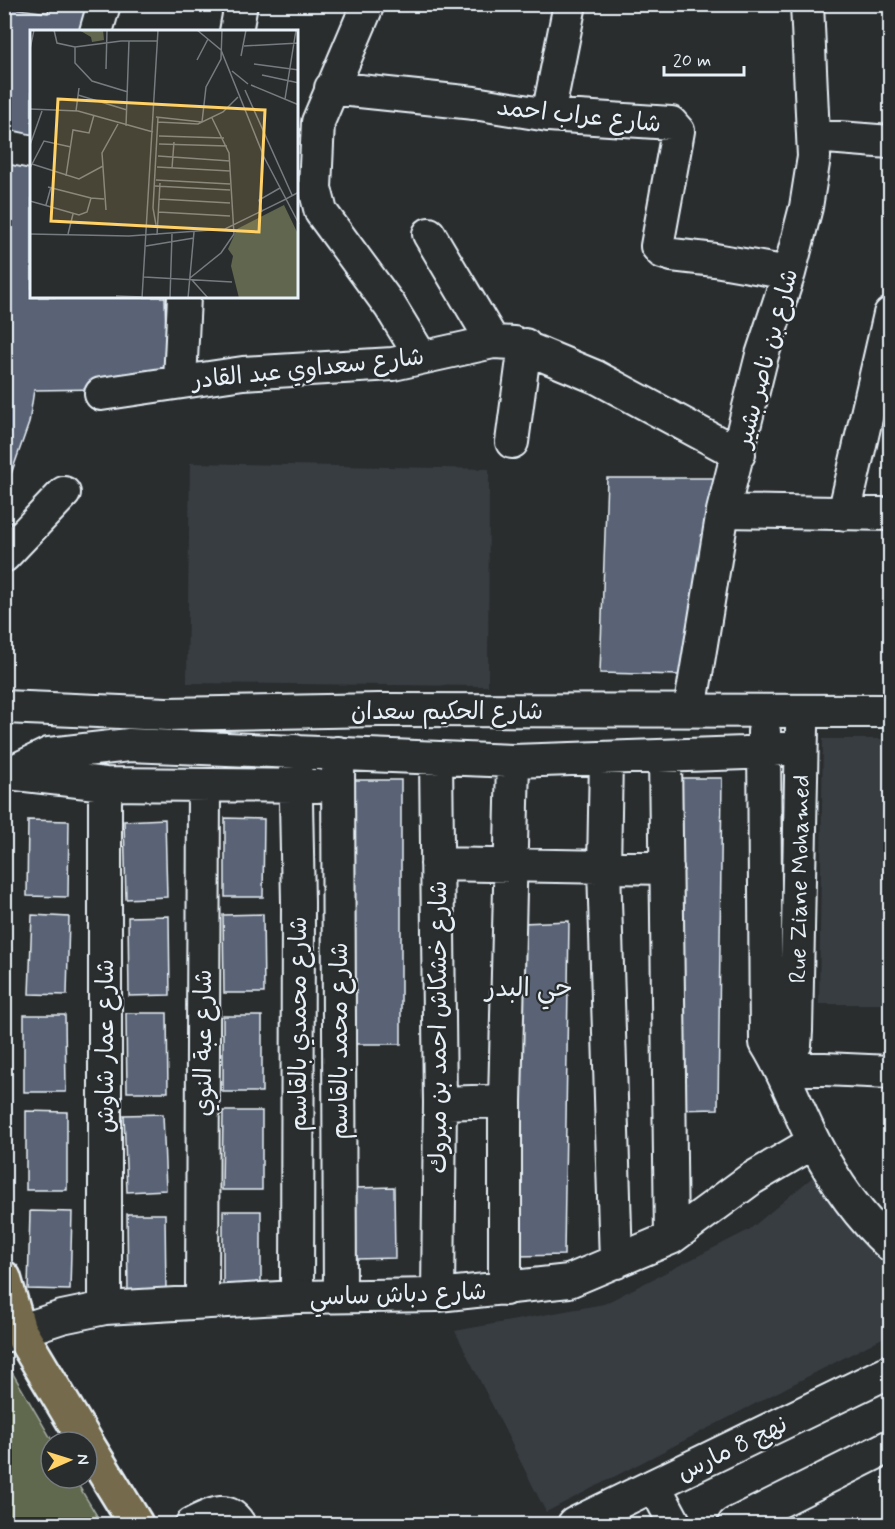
<svg xmlns="http://www.w3.org/2000/svg" width="895" height="1529" font-family="Mynerve,'Playpen Sans Arabic',sans-serif">
<style>
.built{fill:#383e43}
.green{fill:#60674e;stroke:#a4aca3;stroke-width:1.5}
.building{fill:#5a6475;stroke:#e8f1f8;stroke-width:1.5}
.lines{fill:none;stroke-linecap:round;stroke-linejoin:round}
.minor-casing{stroke:#e8f1f8;stroke-width:36}
.major-casing{stroke:#e8f1f8;stroke-width:38}
.minor{stroke:#2a2d2e;stroke-width:32}
.major{stroke:#746b4b;stroke-width:33}
.labels{text-anchor:middle;stroke-width:4.5;stroke-linejoin:round;paint-order:stroke}
.street-label{font-size:24px;fill:#e8f1f8;stroke:#2a2d2e}
.neighbourhood-label{font-size:26px;fill:#e8f1f8;stroke:#2a2d2e}
.inset-road{fill:none;stroke:#767b7f;stroke-width:1.5}
.view{fill:#ffd166;fill-opacity:0.15;stroke:#ffd166;stroke-width:3}
.inset-edge{fill:none;stroke:#e8f1f8;stroke-width:3}
</style>
<rect width="100%" height="100%" fill="#2a2d2e"/>
<filter id="ink" filterUnits="userSpaceOnUse"><feTurbulence type="fractalNoise" baseFrequency=".0167" numOctaves="2"/><feDisplacementMap in="SourceGraphic" scale="12" xChannelSelector="R" yChannelSelector="G"/><feConvolveMatrix kernelMatrix="1 2 1 2 8 2 1 2 1" color-interpolation-filters="sRGB"/></filter>
<g filter="url(#ink)">
<!-- built -->
<path class="built" d="M190,463L489,469L488,686L187,683Z
M823,739H890V1004H819Z
M814,1176L890,1268V1334L546,1512L455,1331L604,1304L749,1230Z"/>
<!-- green -->
<path class="green" d="M5,1365L9,1367L53,1442L51,1478H74L102,1524H5Z"/>
<!-- building -->
<path class="building" d="M50,4H96L88,32H32V136L4,132V7L48,13Z
M4,162L32,166V297H165L167,380L102,389L34,390L29,423L4,494Z
M607,478H721L680,675L600,673Z
M677,778H722L718,1109L673,1110Z
M353,780H401V1044H355Z
M225,818L264,819L263,897H225Z
M165,819L167,897L126,899L124,821Z
M28,820L69,821L68,897L27,896Z
M263,914L264,993H224L223,915Z
M32,915L69,917L67,995L29,994Z
M169,916L170,995L129,996L128,917Z
M569,921L564,1255L519,1256L523,923Z
M126,1013H167L168,1092H127Z
M24,1015H65L66,1092H24Z
M223,1016H262V1092H223Z
M26,1111L67,1112V1190H26Z
M223,1111H262V1190H222Z
M163,1114L166,1190L127,1192L124,1115Z
M394,1187L395,1258L356,1259L355,1188Z
M30,1211L72,1212L70,1290L28,1289Z
M223,1211H261V1291H223Z
M127,1214H165L166,1291L128,1292Z"/>
<g class="lines">
<!-- minor casing -->
<g class="minor-casing">
<path id="minor" d="M368,4L318,122L315,188L321,212L390,306L421,357
M96,32L104,4
M236,32L241,4
M331,88L474,103L548,115L671,123L678,131L657,246L662,252L672,255L715,260L789,273
M548,115L570,4
M814,136L890,142
M4,146L32,152
M429,234L493,342
M180,381L184,297
M101,394L243,373L393,364L493,342L514,343L596,377L739,454
M512,442L525,345
M723,511L890,514
M844,514L890,314
M4,556L64,493
M4,707L167,714L379,710L890,711
M690,710L723,511L762,355L789,273L806,207L814,157L807,4
M764,732L766,1043C786,1075 797,1109 814,1142C834,1181 858,1216 890,1245
M295,751L298,902L297,1297
M338,753L340,1296
M665,757L671,1238
M606,758L604,868L616,1262
M436,759L440,1103L438,1295
M8,773L105,784L317,786
M10,773L49,754L129,745L513,761L745,753L801,747
M105,784V1308
M437,864L667,868
M781,1067L795,1045L796,1031L802,728
M781,1067L890,1072
M440,1103L505,1101
M505,1289V1101L513,761
M202,1302L204,785
M4,1336L62,1317L105,1308L297,1297L438,1295L569,1281L671,1238L751,1179L814,1142
M654,1485L675,1524
M192,1524C210,1516 226,1504 239,1524
M574,1524L890,1371
M734,1524L890,1446"/>
</g>
<!-- major casing -->
<g class="major-casing">
<path id="major" d="M4,1278L19,1330L86,1442
M87,1444L136,1524"/>
</g>
<!-- minor -->
<use href="#minor" class="minor"/>
<!-- major -->
<use href="#major" class="major"/>
</g>
</g>
<g class="labels">
<!-- street labels -->
<g class="street-label">
<text transform="translate(579 115) rotate(6)" y="8">شارع عراب احمد</text>
<text transform="translate(766 358) rotate(-75)" y="8">شارع بن ناصر بشير</text>
<text transform="translate(308 368) rotate(-6)" y="8">شارع سعداوي عبد القادر</text>
<text x="447" y="719">شارع الحكيم سعدان</text>
<text transform="translate(799 879) rotate(-89)" y="8">Rue Ziane Mohamed</text>
<text transform="translate(298 1024) rotate(-90)" y="8">شارع محمدي بالقاسم</text>
<text transform="translate(438 1027) rotate(-90)" y="8">شارع خشكاش احمد بن مبروك</text>
<text transform="translate(339 1041) rotate(-90)" y="8">شارع محمد بالقاسم</text>
<text transform="translate(203 1043) rotate(-90)" y="8">شارع عبة النوي</text>
<text transform="translate(105 1046) rotate(-90)" y="8">شارع عمار شاوش</text>
<text transform="translate(398 1294) rotate(-2)" y="8">شارع دباش ساسي</text>
<text transform="translate(732 1448) rotate(-26)" y="8">نهج 8 مارس</text>
</g>
<!-- neighbourhood labels -->
<g class="neighbourhood-label">
<text x="529" y="996">حي البدر</text>
</g>
</g>
<!-- overview -->
<g transform="translate(30 30)">
<rect width="268" height="268" fill="#2a2d2e"/>
<path d="M49,0H73L74,10L62,12L61,7ZM254,175L268,204V268H209L201,236L203,226L198,219L207,199Z" fill="#60674e"/>
<path class="inset-road" d="M24,0L27,13L45,17L91,11H128M167,0L191,20L234,127L256,169L269,162M214,16L269,13M45,17V33L62,51L98,62M0,19L4,0M211,26L216,0M167,30L178,9M224,34L269,40M76,39L77,0M202,41L218,54M232,45L269,53M221,55L269,75M215,60L262,165M48,65L97,80M255,69L266,0M0,79L48,81L123,102M46,81L49,58M126,87L172,92M127,92L168,94L193,82L208,67M172,92L176,57L191,29L192,0M96,96L99,11M129,106L194,108M129,114L197,116M0,115L12,81M128,126L200,131M2,134L49,149L73,136M127,137L200,141M0,138L14,111L41,117M142,138L144,112M36,146L43,100L59,103L64,85M126,150L200,154M125,156L200,160M18,157L61,168M129,169L200,173M0,171L49,185L57,182L61,168L74,169M16,175L21,157M76,180L72,123L88,94M128,182L200,186M232,182L229,170L250,158M126,195L123,178L128,87M0,204L99,206L195,199L256,169L269,194M38,204L43,184M127,205L130,153M116,216L164,208M114,247L202,252M160,248L191,223L204,204L199,123L182,88M162,250L178,268M86,266L113,267M112,268L128,0M140,268L142,204M158,268L164,202"/>
<path class="view" d="M28,69L235,80L229,202L21,191Z"/>
<rect width="268" height="268" class="inset-edge"/>
</g>
<!-- margin -->
<rect width="895" height="1529" fill="none" stroke="#2a2d2e" stroke-width="24"/>
<rect x="12" y="12" width="871" height="1505" fill="none" stroke="#e8f1f8" stroke-width="2" filter="url(#ink)"/>
<!-- north arrow -->
<g transform="translate(69 1460) rotate(87)"><circle r="28" fill="#2a2d2e" stroke="#767b7f" stroke-width="1.5"/>
<path d="M0-4.5L10 22L0 15L-10 22Z" fill="#ffd166"/>
<text y="-9" font-size="16" font-weight="bold" text-anchor="middle" fill="#e8f1f8">N</text>
</g>
<!-- scale -->
<path d="M664 66v9h80v-9" fill="none" stroke="#e8f1f8" stroke-width="3"/>
<text x="673" y="66" font-size="18" fill="#e8f1f8" stroke="#2a2d2e" stroke-width="4.5" paint-order="stroke">20 m</text>
</svg>
